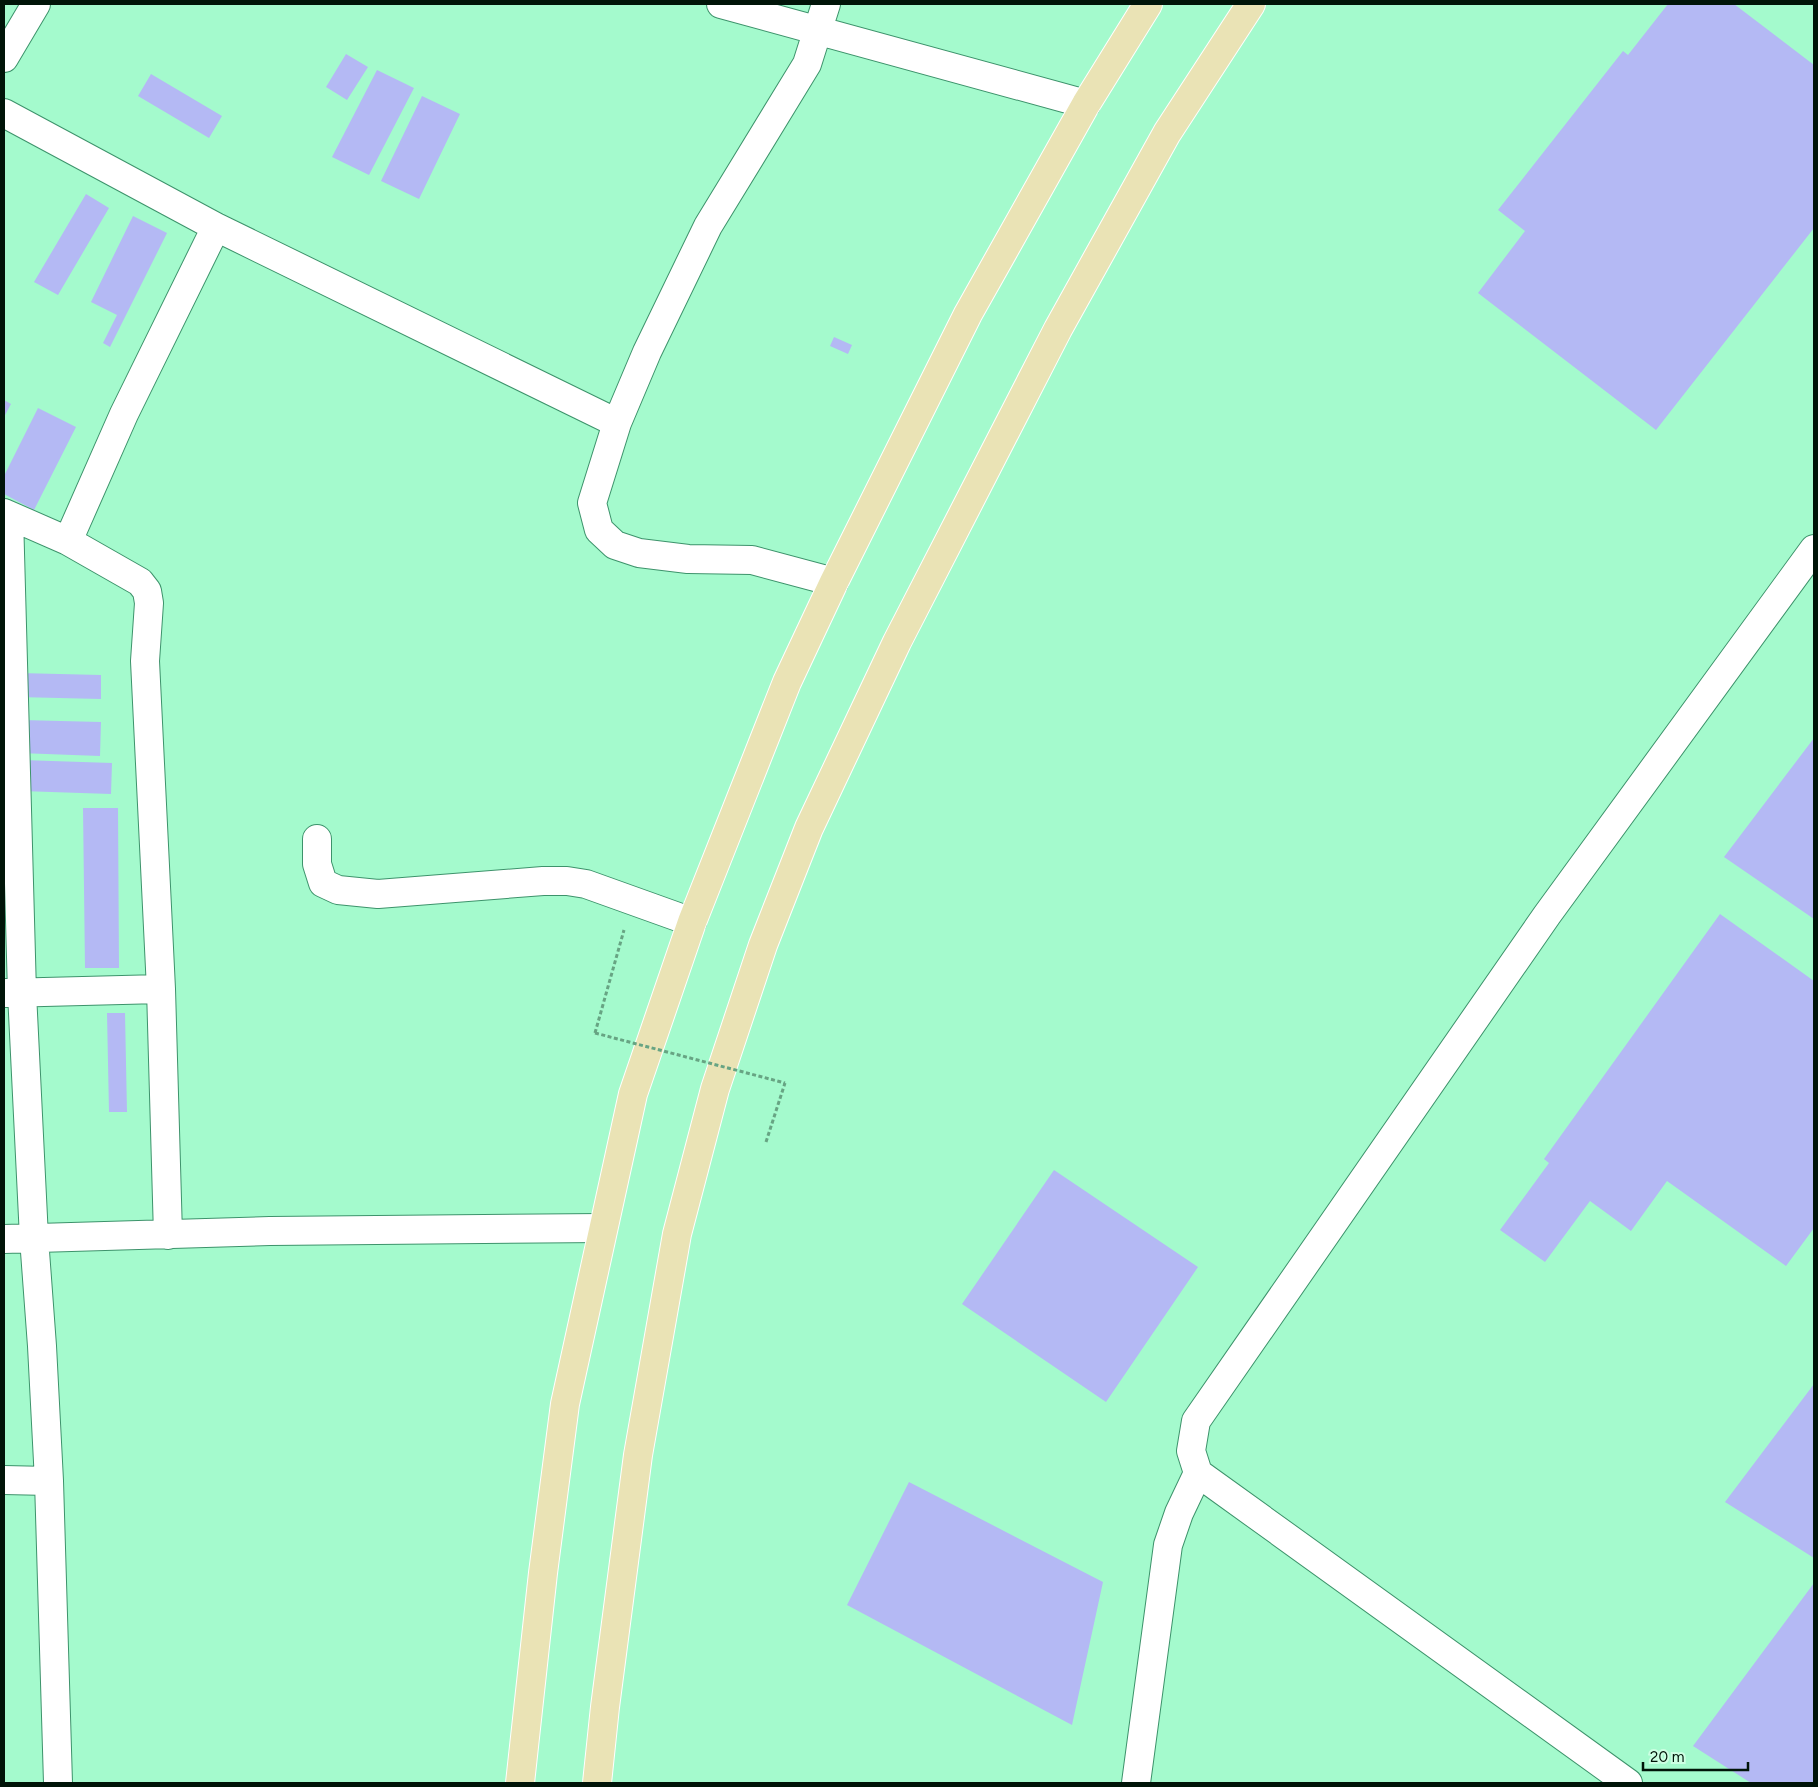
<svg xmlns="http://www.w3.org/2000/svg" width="1818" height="1787" font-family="Figtree,sans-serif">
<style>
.building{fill:#b4b9f4}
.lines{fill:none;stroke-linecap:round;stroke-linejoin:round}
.minor-casing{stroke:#3d936b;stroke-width:30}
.major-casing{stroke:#fff;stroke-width:30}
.path{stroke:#67a483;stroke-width:3;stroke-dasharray:4 2.5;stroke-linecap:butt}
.minor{stroke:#fff;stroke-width:28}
.major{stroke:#eae3b5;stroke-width:28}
.path-bridge{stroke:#67a483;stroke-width:3;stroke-dasharray:4 2.5;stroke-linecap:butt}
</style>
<rect width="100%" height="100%" fill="#a4facd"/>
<!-- building -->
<path class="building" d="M1668,4H1734L1814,65V228L1656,430L1478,293L1525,231L1498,210L1623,51L1628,55Z
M346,54L368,67L347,100L326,87Z
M377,70L414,88L369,175L332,157Z
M151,74L222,116L209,138L138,96Z
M422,96L460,114L419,199L381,181Z
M86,194L109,208L58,295L34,282Z
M133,216L167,233L110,347L103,343L117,315L91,302Z
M834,337L852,345L848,354L830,346Z
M4,400L11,404L4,417Z
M38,408L76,427L34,510L4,494V476Z
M18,673L101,675V699L17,697Z
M21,720L101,722L100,756L19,753Z
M1814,738V919L1724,857Z
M22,760L112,763L111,794L21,791Z
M83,808H118L119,968H85Z
M1720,914L1814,981V1228L1786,1266L1667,1181L1631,1231L1590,1201L1545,1262L1500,1230L1549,1163L1544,1159Z
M107,1013H125L127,1112H109Z
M1054,1170L1198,1267L1106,1402L962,1304Z
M1814,1384V1558L1725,1502Z
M909,1482L1103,1582L1072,1725L847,1605Z
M1814,1583V1783H1751L1693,1746Z"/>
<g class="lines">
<!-- minor casing -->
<g class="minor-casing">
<path id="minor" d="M721,4L1086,104
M826,4L807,64L708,226L647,352L617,423L592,503L599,530L615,545L639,553L688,559L752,560L834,582
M4,58L36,4
M4,113L216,227L617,423
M4,513L68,541L140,582L147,591L149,603L145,661L161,989L168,1235
M9,516L22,993L34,1238L42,1346L49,1481L58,1783
M68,541L124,414L216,227
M317,839V864L323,883L338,890L378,894L543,881H567L586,884L692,922
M5,993L161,989
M4,1239L270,1231L603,1228
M4,1480L49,1481
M1136,1783L1168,1545L1179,1513L1198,1473
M1628,1783L1198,1473L1191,1451L1196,1421L1547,915L1814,549"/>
</g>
<!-- major casing -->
<g class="major-casing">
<path id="major" d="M520,1783L543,1573L565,1404L633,1094L692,922L787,682L834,582L968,314L1086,104L1148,4
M597,1783L605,1707L638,1455L677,1234L715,1089L763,945L809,828L897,642L1058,329L1167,133L1251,4"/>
</g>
<!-- path -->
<path class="path" d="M595,1033L624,930
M766,1142L785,1083"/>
<!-- minor -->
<use href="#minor" class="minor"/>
<!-- major -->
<use href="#major" class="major"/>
<!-- path-bridge -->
<path class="path-bridge" d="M595,1033L785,1083"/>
</g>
<!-- border -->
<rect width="1818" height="1787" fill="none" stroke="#001408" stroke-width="10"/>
<!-- scale -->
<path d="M1643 1762v8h105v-8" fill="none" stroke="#001408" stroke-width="2.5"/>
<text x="1650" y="1762" font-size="15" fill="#001408" stroke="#cdffe3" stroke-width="4" paint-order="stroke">20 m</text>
</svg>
